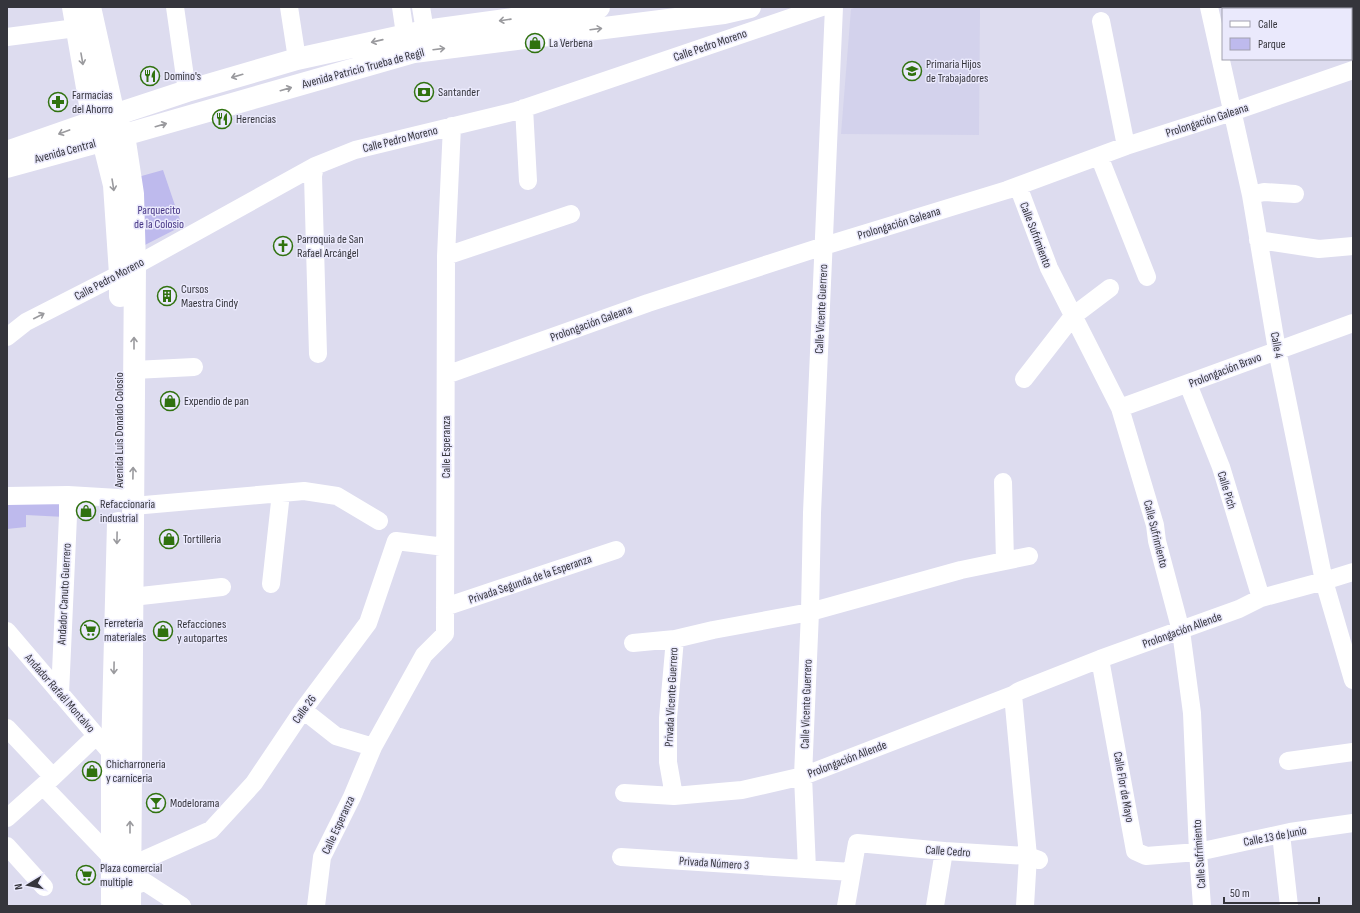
<svg xmlns="http://www.w3.org/2000/svg" width="1360" height="913" font-family="'Sofia Sans Condensed',sans-serif">
<style>
.built{fill:#d3d2ec}
.green{fill:#bebaed}
.lines{fill:none;stroke-linecap:round;stroke-linejoin:round}
.minor{stroke:#fff;stroke-width:18}
.major{stroke:#fff;stroke-width:22}
.oneway{stroke:#9a9a9e}
.labels{text-anchor:middle;stroke-width:3;stroke-linejoin:round;paint-order:stroke}
.poi-label{font-size:12px;fill:#35353c;stroke:#eae9fc;text-anchor:start}
.street-label{font-size:12px;fill:#35353c;stroke:#eae9fc}
.park-label{font-size:12px;fill:#463685;stroke:#eae9fc}
</style>
<rect width="100%" height="100%" fill="#dddcef"/>
<!-- built -->
<path class="built" d="M857,7H980L979,135L841,134L851,9Z"/>
<!-- green -->
<path class="green" d="M163,170L182,226L143,246L138,177Z
M66,498L65,517L26,515V527L7,529V499Z"/>
<g class="lines">
<!-- minor -->
<path class="minor" d="M175,7L187,91
M289,7L297,59
M401,7L405,34
M421,7L425,31
M1209,7L1251,195L1277,350L1324,581L1353,680
M1281,7L1282,9
M1101,21L1126,146
M7,37L76,28
M524,108L528,181
M1099,156L1147,277
M315,166L313,176L318,354
M1018,186L1049,268L1120,408L1155,525L1157,541L1181,631L1192,713L1198,852L1202,906
M1251,195L1264,192L1295,194
M1258,240L1319,249L1353,246
M446,256L571,214
M7,337L26,322L120,274L315,166L355,150L516,111L822,7
M134,370L194,367
M446,375L648,303L824,246L1007,190L1126,146L1232,112L1353,70
M1024,379L1073,316L1110,288
M1188,384L1221,467L1261,598
M1120,408L1353,323
M1003,482L1005,561
M7,496L68,495L118,498
M133,506L304,491L337,496L379,521
M271,584L281,493
M132,597L222,587
M445,607L616,550
M7,631L112,754
M633,643L675,639L713,630L810,612L961,570L1029,556
M1100,659L1135,851L1146,856L1198,852L1290,832L1353,823
M60,694L68,516V495
M1013,695L1028,856L1025,906
M303,710L336,736L373,747
M7,728L53,777
M1288,761L1353,752
M43,786L112,858
M624,793L674,796L742,790L803,776L1013,695L1019,691L1100,659L1239,609L1261,598L1324,581L1353,572
M674,796L668,762V718L675,639
M7,818L53,777L96,736
M1281,834L1289,906
M7,846L44,887
M621,857L852,872
M130,866L211,830L254,783L303,710L368,623L396,541L445,547
M807,869L803,776L810,612L812,513L834,7
M130,887L145,882L182,906
M316,906L322,857L352,797L373,747L424,655L445,634L446,256L452,126
M846,906L857,843L944,851L1028,856L1039,860
M935,906L944,851"/>
<!-- major -->
<path class="major" d="M73,7L93,122L103,141L114,185L120,274V296
M90,7L114,115L124,135L133,194L135,265L130,906
M7,152L93,122L187,91L297,59L425,31L599,7
M7,167L124,135L414,52L724,13L750,7
M112,906V754L118,523"/>
</g>
<!-- one-way arrows -->
<defs><path id="oneway-shaft" d="M-6 0H5M1.5-3L5.5 0L1.5 3" fill="none" stroke-width="1.6" stroke-linecap="round" stroke-linejoin="round"/></defs>
<g class="oneway">
<use href="#oneway-shaft" transform="translate(505 20) rotate(172)"/>
<use href="#oneway-shaft" transform="translate(596 29) rotate(-7)"/>
<use href="#oneway-shaft" transform="translate(377 41) rotate(167)"/>
<use href="#oneway-shaft" transform="translate(439 49) rotate(-7)"/>
<use href="#oneway-shaft" transform="translate(82 59) rotate(80)"/>
<use href="#oneway-shaft" transform="translate(237 76) rotate(164)"/>
<use href="#oneway-shaft" transform="translate(286 89) rotate(-16)"/>
<use href="#oneway-shaft" transform="translate(161 125) rotate(-16)"/>
<use href="#oneway-shaft" transform="translate(64 132) rotate(160)"/>
<use href="#oneway-shaft" transform="translate(113 185) rotate(81)"/>
<use href="#oneway-shaft" transform="translate(39 316) rotate(-27)"/>
<use href="#oneway-shaft" transform="translate(134 343) rotate(-90)"/>
<use href="#oneway-shaft" transform="translate(133 473) rotate(-89)"/>
<use href="#oneway-shaft" transform="translate(117 538) rotate(91)"/>
<use href="#oneway-shaft" transform="translate(114 668) rotate(91)"/>
<use href="#oneway-shaft" transform="translate(130 827) rotate(-90)"/>
</g>
<!-- icons -->
<defs>
<g id="shop-ring" transform="scale(1)"><circle r="9.5" fill="#eae9fc" stroke="#30720f" stroke-width="1.5"/><path d="M-5-2.5h2.3a2.7 3.5 0 0 1 5.4 0H5L5.5 6h-11ZM-1.5-2.5h3a1.5 2.3 0 0 0-3 0Z" fill="#30720f"/></g>
<g id="school-ring" transform="scale(1)"><circle r="9.5" fill="#eae9fc" stroke="#30720f" stroke-width="1.5"/><path d="M0-5L7-2L0 1L-7-2ZM-4 1L0 2.5L4 1V4Q0 6-4 4Z" fill="#30720f"/></g>
<g id="restaurant-ring" transform="scale(1)"><circle r="9.5" fill="#eae9fc" stroke="#30720f" stroke-width="1.5"/><path d="M-5-6h1v4h1v-4h1v4h1v-4h1v5L-1.5 .5V6h-2V.5L-5-1ZM5-6V6H3V1.5H1.5Q1.5-4 5-6Z" fill="#30720f"/></g>
<g id="bank-ring" transform="scale(1)"><circle r="9.5" fill="#eae9fc" stroke="#30720f" stroke-width="1.5"/><path d="M-6-4H6V4H-6ZM0-2.3a2.3 2.3 0 1 0 0 4.6a2.3 2.3 0 1 0 0-4.6Z" fill="#30720f"/></g>
<g id="pharmacy-ring" transform="scale(1)"><circle r="9.5" fill="#eae9fc" stroke="#30720f" stroke-width="1.5"/><path d="M-2-6h4v4h4v4h-4v4h-4v-4h-4v-4h4Z" fill="#30720f"/></g>
<g id="church-ring" transform="scale(1)"><circle r="9.5" fill="#eae9fc" stroke="#30720f" stroke-width="1.5"/><path d="M-1.2-6h2.4v3.5h3.3v2.4h-3.3V6h-2.4V-.1h-3.3v-2.4h3.3Z" fill="#30720f"/></g>
<g id="building-ring" transform="scale(1)"><circle r="9.5" fill="#eae9fc" stroke="#30720f" stroke-width="1.5"/><path d="M-4-6H4V6H1V3H-1V6H-4ZM-2.5-4.3h1.7v1.8h-1.7ZM.8-4.3h1.7v1.8H.8ZM-2.5-1h1.7V.8h-1.7ZM.8-1h1.7V.8H.8Z" fill="#30720f"/></g>
<g id="supermarket-ring" transform="scale(1)"><circle r="9.5" fill="#eae9fc" stroke="#30720f" stroke-width="1.5"/><path d="M-6-5.5h2.5l.6 2H6L4.5 2H-2.5L-4.4-4H-6ZM-1.5 3.2a1.3 1.3 0 1 0 .1 0ZM3 3.2a1.3 1.3 0 1 0 .1 0Z" fill="#30720f"/></g>
<g id="bar-ring" transform="scale(1)"><circle r="9.5" fill="#eae9fc" stroke="#30720f" stroke-width="1.5"/><path d="M-6-5H6L.8 .8V4.5H3.5V6h-7V4.5H-.8V.8Z" fill="#30720f"/></g>
</defs>
<g fill-rule="evenodd">
<use href="#shop-ring" x="535" y="43"/>
<use href="#school-ring" x="912" y="71"/>
<use href="#restaurant-ring" x="150" y="76"/>
<use href="#bank-ring" x="424" y="92"/>
<use href="#pharmacy-ring" x="58" y="102"/>
<use href="#restaurant-ring" x="222" y="119"/>
<use href="#church-ring" x="283" y="246"/>
<use href="#building-ring" x="167" y="296"/>
<use href="#shop-ring" x="170" y="401"/>
<use href="#shop-ring" x="86" y="511"/>
<use href="#shop-ring" x="169" y="539"/>
<use href="#supermarket-ring" x="90" y="630"/>
<use href="#shop-ring" x="163" y="631"/>
<use href="#shop-ring" x="92" y="771"/>
<use href="#bar-ring" x="156" y="803"/>
<use href="#supermarket-ring" x="86" y="875"/>
</g>
<g class="labels">
<!-- poi labels -->
<g class="poi-label">
<text x="549" y="47">La Verbena</text>
<text x="926" y="68">Primaria Hijos<tspan x="926" dy="14">de Trabajadores</tspan></text>
<text x="164" y="80">Domino's</text>
<text x="438" y="96">Santander</text>
<text x="72" y="99">Farmacias<tspan x="72" dy="14">del Ahorro</tspan></text>
<text x="236" y="123">Herencias</text>
<text x="297" y="243">Parroquia de San<tspan x="297" dy="14">Rafael Arcángel</tspan></text>
<text x="181" y="293">Cursos<tspan x="181" dy="14">Maestra Cindy</tspan></text>
<text x="184" y="405">Expendio de pan</text>
<text x="100" y="508">Refaccionaria<tspan x="100" dy="14">industrial</tspan></text>
<text x="183" y="543">Tortilleria</text>
<text x="104" y="627">Ferreteria<tspan x="104" dy="14">materiales</tspan></text>
<text x="177" y="628">Refacciones<tspan x="177" dy="14">y autopartes</tspan></text>
<text x="106" y="768">Chicharroneria<tspan x="106" dy="14">y carniceria</tspan></text>
<text x="170" y="807">Modelorama</text>
<text x="100" y="872">Plaza comercial<tspan x="100" dy="14">multiple</tspan></text>
</g>
<!-- street labels -->
<g class="street-label">
<text transform="translate(710 45) rotate(-19)" y="4">Calle Pedro Moreno</text>
<text transform="translate(363 68) rotate(-15)" y="4">Avenida Patricio Trueba de Regil</text>
<text transform="translate(1207 120) rotate(-18)" y="4">Prolongación Galeana</text>
<text transform="translate(400 139) rotate(-14)" y="4">Calle Pedro Moreno</text>
<text transform="translate(65 151) rotate(-15)" y="4">Avenida Central</text>
<text transform="translate(899 223) rotate(-17)" y="4">Prolongación Galeana</text>
<text transform="translate(1036 235) rotate(69)" y="4">Calle Sufrimiento</text>
<text transform="translate(109 279) rotate(-28)" y="4">Calle Pedro Moreno</text>
<text transform="translate(821 309) rotate(-87)" y="4">Calle Vicente Guerrero</text>
<text transform="translate(591 323) rotate(-20)" y="4">Prolongación Galeana</text>
<text transform="translate(1277 345) rotate(80)" y="4">Calle 4</text>
<text transform="translate(1225 370) rotate(-21)" y="4">Prolongación Bravo</text>
<text transform="translate(119 430) rotate(-90)" y="4">Avenida Luis Donaldo Colosio</text>
<text transform="translate(446 447) rotate(-90)" y="4">Calle Esperanza</text>
<text transform="translate(1227 490) rotate(73)" y="4">Calle Pich</text>
<text transform="translate(1156 534) rotate(76)" y="4">Calle Sufrimiento</text>
<text transform="translate(530 579) rotate(-19)" y="4">Privada Segunda de la Esperanza</text>
<text transform="translate(64 594) rotate(-87)" y="4">Andador Canuto Guerrero</text>
<text transform="translate(1182 630) rotate(-20)" y="4">Prolongación Allende</text>
<text transform="translate(60 693) rotate(49)" y="4">Andador Rafaél Montalvo</text>
<text transform="translate(671 697) rotate(-87)" y="4">Privada Vicente Guerrero</text>
<text transform="translate(806 704) rotate(-88)" y="4">Calle Vicente Guerrero</text>
<text transform="translate(304 709) rotate(-54)" y="4">Calle 26</text>
<text transform="translate(847 759) rotate(-21)" y="4">Prolongación Allende</text>
<text transform="translate(1124 787) rotate(80)" y="4">Calle Flor de Mayo</text>
<text transform="translate(338 825) rotate(-65)" y="4">Calle Esperanza</text>
<text transform="translate(1275 836) rotate(-11)" y="4">Calle 13 de Junio</text>
<text transform="translate(948 851) rotate(4)" y="4">Calle Cedro</text>
<text transform="translate(1199 854) rotate(-94)" y="4">Calle Sufrimiento</text>
<text transform="translate(714 863) rotate(4)" y="4">Privada Número 3</text>
</g>
<!-- park labels -->
<g class="park-label">
<text x="159" y="214">Parquecito<tspan x="159" dy="14">de la Colosio</tspan></text>
</g>
</g>
<!-- border -->
<rect width="1360" height="913" fill="none" stroke="#35353c" stroke-width="16"/>
<!-- legend -->
<rect x="1222" y="8" width="130" height="52" fill="#eae9fc" stroke="#a2a1af"/>
<rect x="1230" y="21" width="20" height="6" fill="#ffffff" stroke="#a2a1af"/>
<text x="1258" y="28" font-size="12" fill="#35353c">Calle</text>
<rect x="1230" y="38" width="20" height="12" fill="#bebaed" stroke="#a2a1af"/>
<text x="1258" y="48" font-size="12" fill="#35353c">Parque</text>
<!-- north arrow -->
<g transform="translate(28 885) rotate(260)" stroke="#eae9fc" stroke-width="3" paint-order="stroke">
<path d="M0-3L7 15L0 10L-7 15Z" fill="#35353c"/>
<text y="-6" font-size="11" font-weight="bold" text-anchor="middle" fill="#35353c">N</text>
</g>
<!-- scale -->
<path d="M1224 897v6h95v-6" fill="none" stroke="#35353c" stroke-width="2"/>
<text x="1230" y="897" font-size="12" fill="#35353c" stroke="#eae9fc" stroke-width="3" paint-order="stroke">50 m</text>
</svg>
